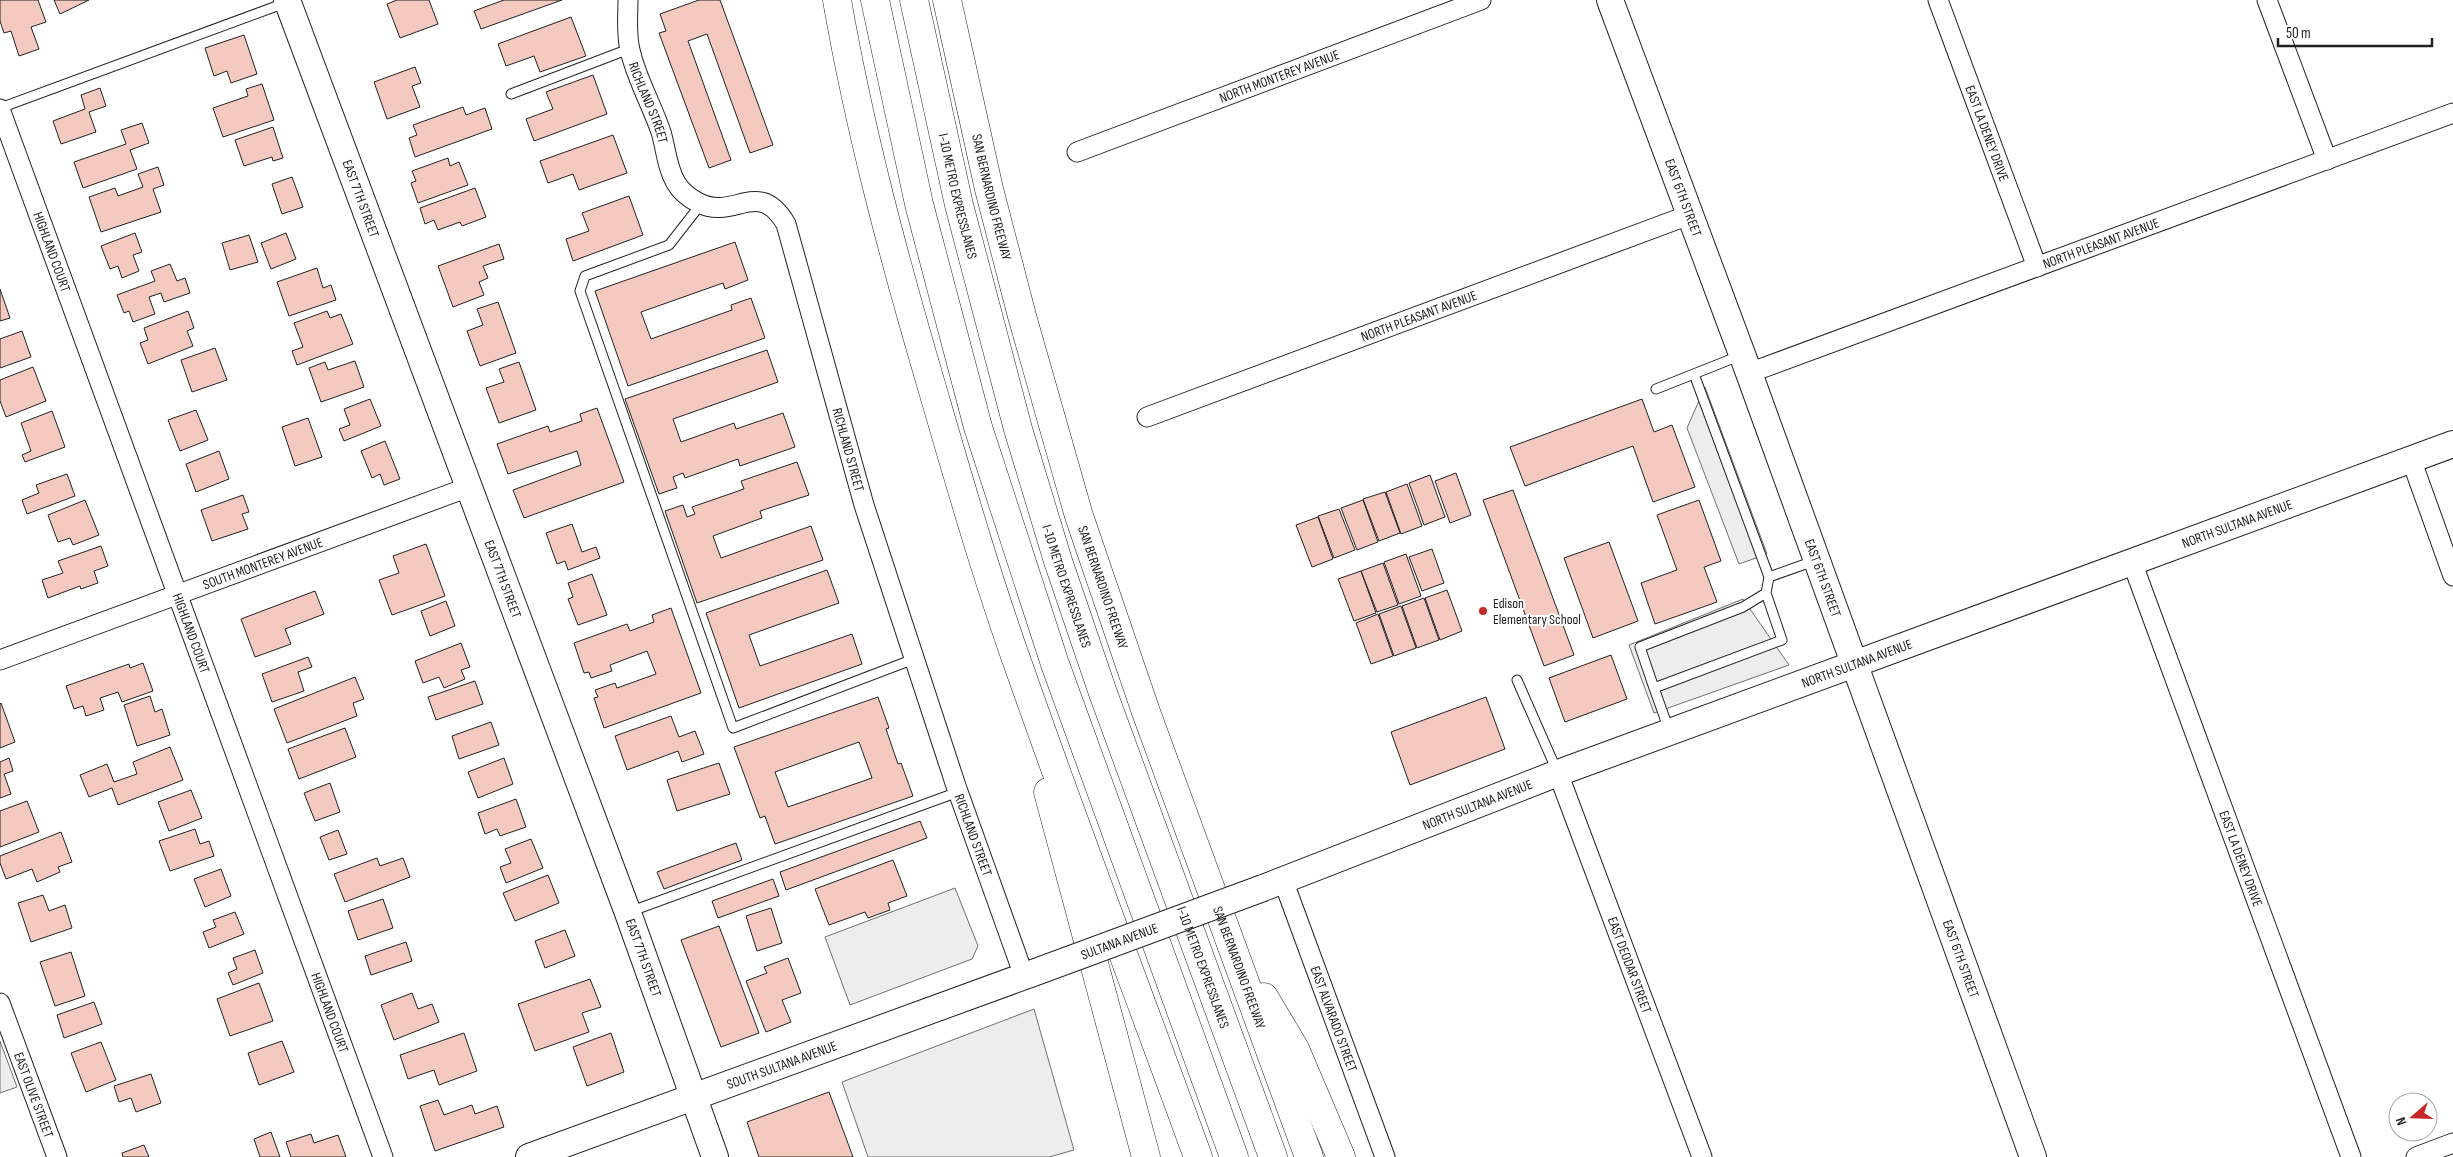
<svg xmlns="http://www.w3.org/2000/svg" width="2453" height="1157" font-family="'Sofia Sans Condensed',sans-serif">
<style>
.green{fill:#eee;stroke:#6f6f6f}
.parking{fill:#ededed;stroke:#6f6f6f}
.building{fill:#f3c9c0;stroke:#222;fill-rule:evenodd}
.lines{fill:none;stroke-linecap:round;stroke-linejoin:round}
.lane-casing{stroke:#222;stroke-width:11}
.street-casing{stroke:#222;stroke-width:21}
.secondary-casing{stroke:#222;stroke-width:28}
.highway-casing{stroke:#222;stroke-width:29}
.lane{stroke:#fff;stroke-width:9}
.street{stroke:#fff;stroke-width:19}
.secondary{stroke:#fff;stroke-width:26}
.highway{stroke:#fff;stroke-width:28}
.secondary-bridge-casing{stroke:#222;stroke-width:28;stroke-linecap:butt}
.secondary-bridge{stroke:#fff;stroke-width:26}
.poi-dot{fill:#c62828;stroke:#fff;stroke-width:2}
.labels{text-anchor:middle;stroke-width:4;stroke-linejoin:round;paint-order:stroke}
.street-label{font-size:14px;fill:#222;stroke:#fff}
.poi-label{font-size:14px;fill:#222;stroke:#fff;text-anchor:start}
</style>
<rect width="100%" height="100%" fill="#fff"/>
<!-- green -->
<path class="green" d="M0,1041L17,1087L0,1093Z"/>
<!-- parking -->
<path class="parking" d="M1705,387L1767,554L1739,564L1687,428Z
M1743,599L1789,665L1654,713L1629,645Z
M955,888L978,946L972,959L850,1005L825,937Z
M1034,1009L1074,1150L1049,1157H868L842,1082Z"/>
<!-- building -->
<path class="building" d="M0,0H38L46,22L31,27L39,49L19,56L11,31L4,33L0,21Z
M54,0H89L60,14Z
M397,0H429L438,24L400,38L387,4Z
M504,0H562L481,29L474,11Z
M699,0H720L773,145L750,153L707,34L688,41L731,160L709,168L659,33L666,31L660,14Z
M571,17L586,56L540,72L534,56L506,66L498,44Z
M244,35L257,74L231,83L227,71L214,76L205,48Z
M415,67L421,83L412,86L420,107L387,119L374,82Z
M593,75L607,114L534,141L526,119L553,109L546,92Z
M262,84L274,120L223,137L213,108L248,96L246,89Z
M100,88L106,106L89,112L96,132L61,144L53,121L85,109L81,95Z
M463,107L466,115L485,108L492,129L415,157L409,138L417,135L413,125Z
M142,123L149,143L130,150L137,169L83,188L74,162L126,144L121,130Z
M273,127L283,158L273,161L272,157L244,166L235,140Z
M613,135L627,173L579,190L573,174L548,183L540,161Z
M448,158L450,166L459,162L468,185L418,203L411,183L416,181L412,171Z
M158,167L164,185L153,189L161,212L101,232L89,197L115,188L118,196L143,187L138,174Z
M292,177L303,207L282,214L272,184Z
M475,188L486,217L462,226L460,222L438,230L434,220L425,224L420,208Z
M629,196L643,235L573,261L566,239L589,231L582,213Z
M135,233L142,252L133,255L139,271L122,278L118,266L110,269L101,246Z
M286,233L296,259L271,269L261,243Z
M249,235L258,262L230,270L222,243Z
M735,242L748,280L725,289L723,283L641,312L651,339L732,310L731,305L751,298L765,338L628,386L595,291Z
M499,244L504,259L483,266L488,278L479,282L484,295L453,307L438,266Z
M170,264L177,281L185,278L190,293L164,302L161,293L149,297L155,314L133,322L129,311L124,313L117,295L155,281L151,271Z
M317,268L323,288L331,285L336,300L289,316L277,282Z
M0,289L10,318L0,321Z
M498,302L516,353L480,366L467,331L483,325L477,309Z
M188,311L194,328L187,331L193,346L148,364L140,343L148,340L144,328Z
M327,311L330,318L341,314L353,344L297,365L292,351L303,347L294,323Z
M22,331L31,357L0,368V339Z
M215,348L227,380L192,392L181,360Z
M767,350L778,382L673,419L681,442L734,423L736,429L783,413L795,447L740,466L738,459L685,478L683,473L673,477L677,488L659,494L625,399Z
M355,361L364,387L321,402L309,368L325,362L328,370Z
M519,362L536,410L499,423L486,388L504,382L499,369Z
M33,367L46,401L6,417L0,401V380Z
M370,399L381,426L344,441L339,429L350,425L344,409Z
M1642,399L1654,432L1672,425L1695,487L1653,502L1633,446L1525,486L1510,447Z
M597,408L624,482L524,518L513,490L581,465L577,451L508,474L497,444L548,426L550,432L582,421L580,414Z
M196,410L208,440L180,451L168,420Z
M52,411L65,447L25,462L22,455L31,451L21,423Z
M308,418L322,457L295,466L282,427Z
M385,441L400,479L384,485L380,474L372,478L361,451Z
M219,451L229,479L196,492L186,464Z
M797,462L809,495L760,511L762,518L713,536L721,558L811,526L823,560L697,603L665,511L683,505L687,517L695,514L692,507L744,489L741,481Z
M1456,473L1471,515L1450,523L1435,481Z
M67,474L75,496L27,514L22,500L39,493L36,485Z
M1430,475L1445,517L1424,525L1409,483Z
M1407,484L1422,526L1401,534L1386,492Z
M1513,490L1574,655L1544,666L1483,500Z
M1385,492L1400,533L1379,541L1363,499Z
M243,495L249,512L242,514L248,529L212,541L201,510Z
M85,500L99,535L73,545L70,538L58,542L48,515Z
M1363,500L1378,542L1357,550L1341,508Z
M1699,500L1721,561L1704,567L1717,602L1655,624L1641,583L1677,570L1657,515Z
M1339,509L1355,550L1334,558L1318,516Z
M1318,517L1333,559L1312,567L1296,525Z
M572,524L582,552L596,547L600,558L568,570L565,561L557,564L546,533Z
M1609,542L1638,621L1593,638L1564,558Z
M426,544L445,596L392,615L379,580L399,573L393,556Z
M101,546L108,566L94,571L98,583L81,589L80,586L48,598L42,580L63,573L58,561Z
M1432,549L1444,583L1422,591L1409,557Z
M1406,554L1421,596L1399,604L1384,562Z
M1383,563L1398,605L1377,612L1361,571Z
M827,570L839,603L749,635L760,666L852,634L862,664L739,708L706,613Z
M1361,571L1376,613L1354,621L1338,579Z
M592,574L607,615L578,625L568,599L573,597L568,583Z
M1447,590L1462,631L1440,640L1425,598Z
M315,591L324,614L285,629L291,644L255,657L241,619Z
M1424,598L1439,640L1417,648L1402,606Z
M446,601L455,626L430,636L421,611Z
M1401,606L1416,648L1394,656L1379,614Z
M671,608L701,693L604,728L594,698L598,697L595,690L615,683L617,688L656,674L647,651L610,665L612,671L591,678L589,672L584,673L574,643L627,624L630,631L654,622L652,615Z
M1378,614L1393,656L1371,664L1356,623Z
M461,643L470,667L461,670L465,679L444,688L439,677L423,683L415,661Z
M1611,655L1627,699L1565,722L1549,678Z
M308,657L312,667L298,672L304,691L272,702L262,674Z
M143,663L153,691L122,702L118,692L100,698L104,710L86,716L83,706L74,709L66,686L129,664L130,668Z
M355,677L364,699L353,703L357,716L287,743L274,709Z
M475,681L483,704L436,720L428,697Z
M150,696L155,712L162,709L170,735L137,746L124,705Z
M878,697L889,728L886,729L898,764L901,763L913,796L775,844L765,816L760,818L734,747ZM859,742L872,778L788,807L775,772Z
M1486,697L1505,749L1410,785L1391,732Z
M1,703L15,742L0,748V704Z
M671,716L679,737L695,731L704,754L682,762L678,751L627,770L615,736Z
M491,722L499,745L459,759L452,736Z
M345,728L356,757L299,779L288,749Z
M170,747L183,780L118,805L112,788L89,797L80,775L107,764L114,782L137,774L133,762Z
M9,758L13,771L4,774L11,794L0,798V762Z
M504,758L513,784L478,798L468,772Z
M719,763L730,794L677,811L667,780Z
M330,783L340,812L315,821L304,793Z
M191,790L202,818L169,831L158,802Z
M516,799L526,827L500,836L497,829L485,834L478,813Z
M27,801L39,832L0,847V811Z
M920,821L927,838L786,890L780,872Z
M195,829L200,844L209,841L214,856L170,871L159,841Z
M338,830L347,854L329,860L320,837Z
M61,832L72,862L58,867L60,872L37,882L32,869L6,879L0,863V856Z
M531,839L543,868L506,883L500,867L511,863L505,849Z
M736,843L742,860L664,889L657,872Z
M377,858L380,866L403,858L410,877L345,902L334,874Z
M893,860L907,896L888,903L890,910L868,918L865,912L829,925L815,889Z
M221,869L231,896L205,907L194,879Z
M548,875L559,903L515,921L503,893Z
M773,879L779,896L718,918L712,901Z
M43,895L49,911L65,905L72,928L31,942L18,903Z
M383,899L393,928L358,940L348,911Z
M771,908L782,943L757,951L746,916Z
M235,912L244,934L209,948L203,932L216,927L213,920Z
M719,926L759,1033L721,1047L681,940Z
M565,930L575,956L545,968L535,941Z
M406,942L412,961L371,975L365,956Z
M255,950L263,973L233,985L228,973L237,969L233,958Z
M71,952L85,996L55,1006L40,962Z
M788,958L801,993L782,1000L791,1022L766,1032L746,981L767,973L764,967Z
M590,979L601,1007L582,1013L589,1032L535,1051L518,1004Z
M259,983L273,1021L230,1036L217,999Z
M412,993L418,1009L432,1004L439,1022L394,1040L381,1005Z
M94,1002L102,1024L64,1038L57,1015Z
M464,1033L477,1071L439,1085L434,1070L408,1079L400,1055Z
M611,1033L624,1072L587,1086L573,1047Z
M282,1041L294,1072L259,1085L248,1053Z
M101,1042L116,1080L86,1092L71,1053Z
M151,1074L161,1103L136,1112L131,1098L119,1102L114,1086Z
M829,1092L853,1157H759L747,1122Z
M438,1100L444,1115L472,1105L475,1114L497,1106L504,1127L435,1151L420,1106Z
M271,1132L280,1157H260L254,1139Z
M311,1134L314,1143L338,1135L346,1157H291L286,1142Z
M144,1145L149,1157H123L122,1153Z"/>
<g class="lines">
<!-- lane casing -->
<g class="lane-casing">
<path id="lane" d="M511,94L629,49
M0,108L285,3
M701,204L669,245L585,276L580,291L733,728L914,659
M1694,374L1769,577
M1656,389L1739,356
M1517,680L1557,771
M1654,688L1640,647L1743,607L1766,593
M1669,730L1654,688L1782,640L1766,593L1769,577L1814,561
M629,912L958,792"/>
</g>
<!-- street casing -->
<g class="street-casing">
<g id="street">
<path id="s1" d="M628,0C628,16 626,34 630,50C636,78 652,105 661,132C666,149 667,168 676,183C682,193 689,198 699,203C735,221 758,177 786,224L864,505L956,786L1024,976"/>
<path id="s2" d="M1938,0L2037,267"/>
<path d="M2267,0L2327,160"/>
<path id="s3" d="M0,109L383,1157"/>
<path id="s4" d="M1077,152L1481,0"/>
<path id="s5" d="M1749,373L2453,113"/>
<path id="s6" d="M1147,417L1689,215"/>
<path d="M2411,459L2453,576"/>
<path id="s7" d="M2132,562L2351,1157"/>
<path id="s8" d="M0,660L469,487"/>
<path id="s9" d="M1558,773L1702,1157"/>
<path id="s10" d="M1283,880L1385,1157"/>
<path id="s11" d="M0,1003L57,1157"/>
<path d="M2416,1157L2453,1143"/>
</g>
</g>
<!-- secondary casing -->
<g class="secondary-casing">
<g id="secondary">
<path id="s12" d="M287,0L628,913L715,1157"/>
<path id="s13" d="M1610,0L1749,373L2033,1157"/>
<path id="s14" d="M1263,888L1558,773L2453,444"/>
<path id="s15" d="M529,1157L1033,973"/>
</g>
</g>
<!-- highway casing -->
<g class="highway-casing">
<g id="highway">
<path d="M837,0C860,132 895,262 933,391C960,484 987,578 1020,670C1077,833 1139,995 1198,1157"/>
<path d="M875,0L919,204L978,427L1055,664L1234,1157"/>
<path id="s16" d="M914,0L959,205L1018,429L1058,561L1103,693L1273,1157"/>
<path id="s17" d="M947,0L989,189L1022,316L1079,516L1146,712L1309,1157"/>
<path d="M1048,792L1146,1157"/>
<path d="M1264,997L1295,1049L1341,1157"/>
</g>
</g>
<!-- lane -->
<use href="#lane" class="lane"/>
<!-- street -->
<use href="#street" class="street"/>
<!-- secondary -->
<use href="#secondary" class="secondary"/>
<!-- highway -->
<use href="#highway" class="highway"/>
<!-- secondary-bridge casing -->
<g class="secondary-bridge-casing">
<g id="secondary-bridge">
<path id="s18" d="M1033,973L1263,888"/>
</g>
</g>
<!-- secondary-bridge -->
<use href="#secondary-bridge" class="secondary-bridge"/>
</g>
<!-- markers -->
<circle class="poi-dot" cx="1483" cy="611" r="5"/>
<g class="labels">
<!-- street labels -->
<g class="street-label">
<text dy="5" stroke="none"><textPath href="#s4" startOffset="216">NORTH MONTEREY AVENUE</textPath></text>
<text dy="5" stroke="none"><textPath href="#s1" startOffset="106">RICHLAND STREET</textPath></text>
<text dy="5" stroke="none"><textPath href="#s2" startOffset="142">EAST LA DENEY DRIVE</textPath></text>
<text dy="5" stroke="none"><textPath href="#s16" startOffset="201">I-10 METRO EXPRESSLANES</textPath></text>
<text dy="5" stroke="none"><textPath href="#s17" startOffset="202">SAN BERNARDINO FREEWAY</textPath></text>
<text dy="5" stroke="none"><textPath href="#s12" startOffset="212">EAST 7TH STREET</textPath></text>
<text dy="5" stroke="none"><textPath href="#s13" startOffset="211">EAST 6TH STREET</textPath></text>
<text dy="5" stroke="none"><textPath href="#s5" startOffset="375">NORTH PLEASANT AVENUE</textPath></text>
<text dy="5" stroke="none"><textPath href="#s3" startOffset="152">HIGHLAND COURT</textPath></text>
<text dy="5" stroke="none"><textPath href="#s6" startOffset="290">NORTH PLEASANT AVENUE</textPath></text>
<text dy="5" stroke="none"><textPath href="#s1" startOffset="554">RICHLAND STREET</textPath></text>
<text dy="5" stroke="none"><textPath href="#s14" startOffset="1040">NORTH SULTANA AVENUE</textPath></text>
<text dy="5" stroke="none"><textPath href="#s8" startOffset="280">SOUTH MONTEREY AVENUE</textPath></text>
<text dy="5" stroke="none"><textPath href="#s12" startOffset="618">EAST 7TH STREET</textPath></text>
<text dy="5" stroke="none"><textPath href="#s13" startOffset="616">EAST 6TH STREET</textPath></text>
<text dy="5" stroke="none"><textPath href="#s16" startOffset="606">I-10 METRO EXPRESSLANES</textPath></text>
<text dy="5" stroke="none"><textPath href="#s17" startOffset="608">SAN BERNARDINO FREEWAY</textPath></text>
<text dy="5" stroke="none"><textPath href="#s3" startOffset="558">HIGHLAND COURT</textPath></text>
<text dy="5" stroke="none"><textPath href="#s14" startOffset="635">NORTH SULTANA AVENUE</textPath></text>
<text dy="5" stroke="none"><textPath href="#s14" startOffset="230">NORTH SULTANA AVENUE</textPath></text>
<text dy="5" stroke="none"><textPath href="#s1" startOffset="959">RICHLAND STREET</textPath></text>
<text dy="5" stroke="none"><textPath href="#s7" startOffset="316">EAST LA DENEY DRIVE</textPath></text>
<text dy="5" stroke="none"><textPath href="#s18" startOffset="92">SULTANA AVENUE</textPath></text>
<text dy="5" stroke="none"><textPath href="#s12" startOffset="1022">EAST 7TH STREET</textPath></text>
<text dy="5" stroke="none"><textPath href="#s13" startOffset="1021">EAST 6TH STREET</textPath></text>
<text dy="5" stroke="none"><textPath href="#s9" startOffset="205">EAST DEODAR STREET</textPath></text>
<text dy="5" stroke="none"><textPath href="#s17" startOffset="1012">SAN BERNARDINO FREEWAY</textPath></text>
<text dy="5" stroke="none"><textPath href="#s16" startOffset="1011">I-10 METRO EXPRESSLANES</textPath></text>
<text dy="5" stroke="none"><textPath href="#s3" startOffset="962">HIGHLAND COURT</textPath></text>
<text dy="5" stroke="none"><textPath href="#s10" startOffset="148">EAST ALVARADO STREET</textPath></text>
<text dy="5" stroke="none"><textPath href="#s15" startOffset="269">SOUTH SULTANA AVENUE</textPath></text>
<text dy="5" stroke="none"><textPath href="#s11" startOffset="98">EAST OLIVE STREET</textPath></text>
</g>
<!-- poi labels -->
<g class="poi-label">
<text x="1493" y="608">Edison<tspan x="1493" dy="16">Elementary School</tspan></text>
</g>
</g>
<!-- north arrow -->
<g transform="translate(2413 1117) rotate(250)"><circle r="24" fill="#ffffff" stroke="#a7a7a7"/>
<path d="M0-4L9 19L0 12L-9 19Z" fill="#c62828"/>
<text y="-8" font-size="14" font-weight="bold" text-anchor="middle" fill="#222222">N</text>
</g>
<!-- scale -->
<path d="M2278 38v8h154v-8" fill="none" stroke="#222222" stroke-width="2.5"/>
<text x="2286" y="38" font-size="15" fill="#222222" stroke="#ffffff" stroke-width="4" paint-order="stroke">50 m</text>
</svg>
